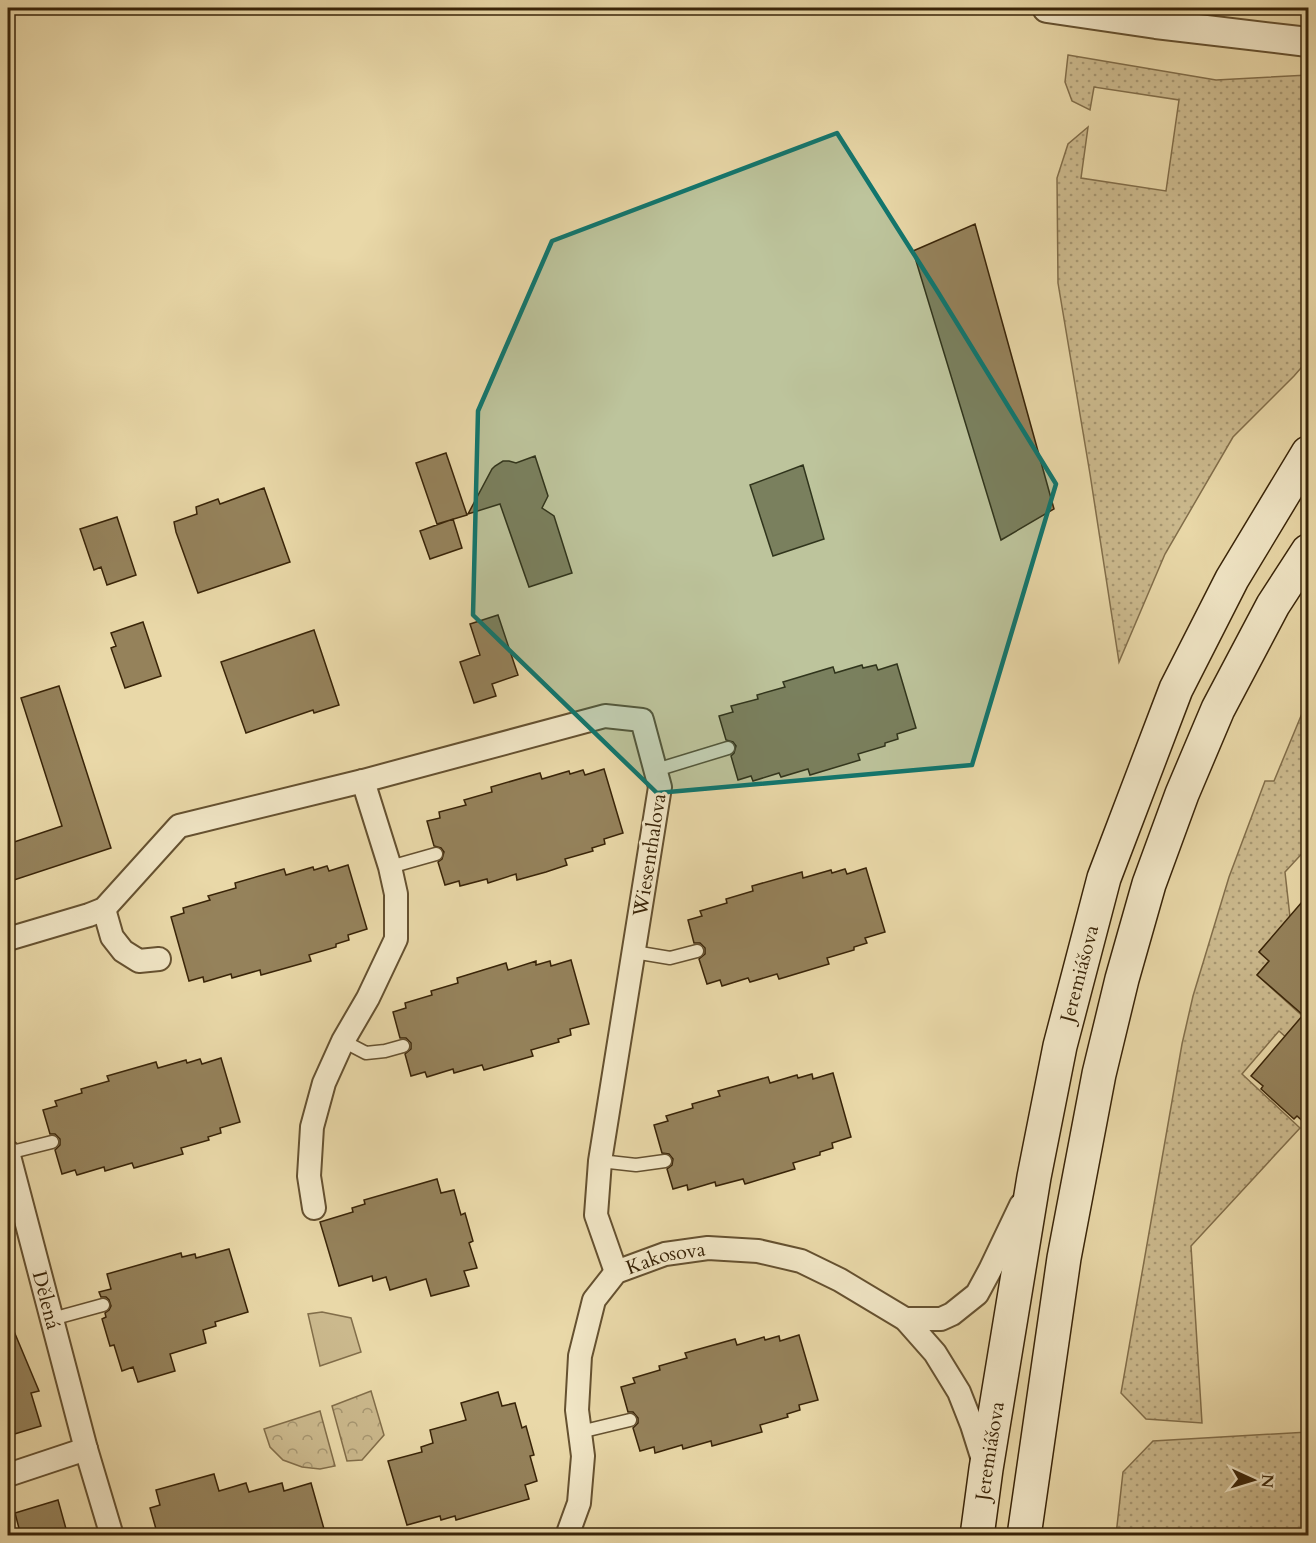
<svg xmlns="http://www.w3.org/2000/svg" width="1316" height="1543" font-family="Cardo,serif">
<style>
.grass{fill:url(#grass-dots);stroke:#826e4a;stroke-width:1.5}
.park{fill:url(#park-crowns);stroke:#826e4a;stroke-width:1.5}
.pitch{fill:#cbb98d;stroke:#826e4a;stroke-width:1.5}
.building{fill:#95825b;stroke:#392408;stroke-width:1.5}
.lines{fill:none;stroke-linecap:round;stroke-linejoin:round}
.service-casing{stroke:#655130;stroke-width:15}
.minor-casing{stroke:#655130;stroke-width:26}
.tertiary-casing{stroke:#655130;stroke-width:32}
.secondary-casing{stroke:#392408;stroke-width:36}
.service{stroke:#f1e6c6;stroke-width:12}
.minor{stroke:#f1e6c6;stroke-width:22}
.tertiary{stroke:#f1e6c6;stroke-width:28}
.secondary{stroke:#f1e6c6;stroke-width:33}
.marked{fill:#0f766e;fill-opacity:0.2;stroke:#0f766e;stroke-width:4.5;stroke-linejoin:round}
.labels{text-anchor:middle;stroke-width:6;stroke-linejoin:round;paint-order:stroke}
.street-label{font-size:20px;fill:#392408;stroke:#f1e6c6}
</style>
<defs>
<pattern id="grass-dots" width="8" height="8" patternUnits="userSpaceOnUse" patternTransform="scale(1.5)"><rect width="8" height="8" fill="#cbb98d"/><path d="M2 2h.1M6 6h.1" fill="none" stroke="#a69671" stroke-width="1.8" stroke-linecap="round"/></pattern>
<pattern id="park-crowns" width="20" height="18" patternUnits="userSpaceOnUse" patternTransform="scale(1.5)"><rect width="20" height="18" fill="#cbb98d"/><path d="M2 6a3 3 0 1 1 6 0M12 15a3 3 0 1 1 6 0" fill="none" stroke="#a69671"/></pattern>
</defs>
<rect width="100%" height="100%" fill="#e9d8a8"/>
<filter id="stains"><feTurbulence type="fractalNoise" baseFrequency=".00333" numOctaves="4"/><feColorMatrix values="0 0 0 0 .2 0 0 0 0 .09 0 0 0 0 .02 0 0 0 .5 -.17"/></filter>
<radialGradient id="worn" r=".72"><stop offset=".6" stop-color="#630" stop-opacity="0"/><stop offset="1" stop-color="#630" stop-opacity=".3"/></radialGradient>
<!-- grass -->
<path class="grass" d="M1068,55L1216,80L1308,75V360L1294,376L1233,437L1165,554L1119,662L1090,474L1058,283L1057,178L1068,144L1088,127L1081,178L1166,191L1179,100L1094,87L1090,110L1072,101L1065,82Z
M1308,699V847L1285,872L1290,917L1259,952L1269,961L1257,975L1308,1021V1052L1297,1047L1279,1031L1242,1074L1300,1128L1191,1246L1202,1423L1146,1419L1121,1393L1182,1044L1193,996L1229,877L1265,781H1274Z
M1308,1432V1535H1116L1123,1472L1153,1441Z"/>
<!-- park -->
<path class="park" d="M371,1391L384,1435L362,1460L347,1461L332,1406Z
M320,1411L335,1466L320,1469L302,1467L283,1460L270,1447L264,1429Z"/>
<!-- pitch -->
<path class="pitch" d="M322,1312L351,1318L361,1352L320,1366L308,1314Z"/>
<!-- building -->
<path class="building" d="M975,224L1054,509L1001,540L913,251Z
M446,453L467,515L437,524L416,463Z
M535,456L548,496L542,508L554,516L572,573L529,587L500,504L468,514L492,469L495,466L503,461H509L516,463Z
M803,465L824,539L773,556L750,485Z
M264,488L290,562L198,593L176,532L174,522L197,514L196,507L218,499L220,504Z
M117,517L136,575L107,585L101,567L94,570L80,529Z
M453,519L462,548L430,559L420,531Z
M498,615L518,675L492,684L496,696L474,703L460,662L480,655L470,624Z
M143,622L161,676L125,688L111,648L116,646L111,633Z
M314,630L339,705L314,713L313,710L246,733L221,662Z
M897,664L916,728L897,734L898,739L885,743V746L858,754L860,760L810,775L808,769L781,777L779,773L753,781L751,776L738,780L731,756L734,753L736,746L733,742L726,740L719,716L733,712L731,706L758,699L757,695L785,687L783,682L833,667L835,673L862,665L863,668L876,665L878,670Z
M59,686L111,848L8,882V844L62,826L21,698Z
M604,769L623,833L604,839L605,844L592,848L593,851L565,859L567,865L546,872L517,880L516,874L488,883L487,879L460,886L459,881L445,885L438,862L442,859L444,852L441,848L434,846L427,821L440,818L439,812L466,805L464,800L492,792L491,787L540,773L542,779L569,771L570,774L583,770L585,775Z
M348,865L367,929L348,935L349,940L336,944V947L309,955L311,961L261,975L260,970L232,978L231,974L204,982L203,977L189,981L171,917L184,913L183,908L210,900L208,896L236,888L235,883L284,869L286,875L313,867L314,870L327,866L329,871Z
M866,868L885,932L865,938L867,943L854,947V950L827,958L829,964L779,979L777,974L750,982L748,978L722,986L720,980L707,984L699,959L705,954V948L700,943H694L688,920L702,916L700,911L727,903L726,899L753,891L752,886L802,872L803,878L831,870L832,873L845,869L847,874Z
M1308,895V1126L1297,1116L1294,1119L1261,1089L1263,1086L1251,1076L1303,1015L1257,975L1269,961L1259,952Z
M571,960L589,1024L570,1029L571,1035L558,1039L559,1042L531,1050L533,1056L484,1070L482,1065L454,1073L453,1069L427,1077L425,1072L411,1076L405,1054L411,1049V1043L406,1038H400L393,1012L406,1008L405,1003L432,995L431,991L458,983L457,978L506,963L508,970L536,961V965L550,961L551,966Z
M221,1058L240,1122L220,1128L221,1133L208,1137L209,1140L181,1148L183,1154L134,1168L132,1163L105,1171L104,1167L77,1175L75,1170L62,1174L55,1150L60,1145V1139L55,1134H50L43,1110L57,1106L55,1101L82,1093L81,1089L109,1081L107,1076L156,1062L158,1068L186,1060L187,1063L200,1059L202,1064Z
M833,1073L851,1137L832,1143L833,1148L820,1152V1155L793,1163L795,1169L745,1184L743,1179L716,1186L715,1182L688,1190L687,1185L673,1189L667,1169L672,1165L673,1159L669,1154L662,1153L654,1125L668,1121L666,1116L693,1108L692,1104L720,1096L718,1091L768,1077L770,1083L797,1075L798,1078L812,1074L813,1079Z
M437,1179L441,1193L454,1190L461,1215L465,1213L473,1241L469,1243L477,1268L464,1271L469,1286L431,1296L426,1279L390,1290L386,1277L373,1281L372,1276L339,1286L320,1222L353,1212L352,1208L365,1204L364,1200Z
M229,1249L248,1312L215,1322L216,1326L203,1330L206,1343L170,1354L175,1371L138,1382L133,1367L122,1371L114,1345L110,1346L102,1319L106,1317L105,1313L109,1310L111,1306L109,1300L106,1297H101L99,1292L111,1289L107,1274L181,1253L182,1257L195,1254L196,1258Z
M8,1317L39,1391L31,1393L41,1426L8,1436Z
M799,1335L818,1400L799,1405L800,1410L787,1414L788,1417L760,1425L762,1432L712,1446L711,1441L683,1449L682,1445L655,1453L654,1447L640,1451L633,1428L638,1423V1418L633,1412H628L621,1387L635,1383L633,1378L660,1370L659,1366L687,1358L685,1353L735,1339L737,1345L764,1337L765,1340L779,1336L780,1341Z
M498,1392L502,1406L515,1403L522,1428L526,1426L534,1455L530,1456L537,1481L525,1485L529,1499L456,1520L455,1516L441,1520L440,1516L407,1525L388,1461L422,1452L421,1447L433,1443L430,1430L466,1420L461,1403Z
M214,1474L219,1491L246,1483L249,1492L282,1483L284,1491L311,1483L326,1536H158L150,1508L160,1505L156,1490Z
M58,1500L68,1536H21L15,1513Z"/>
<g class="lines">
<!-- service casing -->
<g class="service-casing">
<path id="service" d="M656,770L728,748
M390,867L436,854
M634,952L670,958L697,951
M343,1041L366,1053L385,1051L403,1046
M8,1153L52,1142
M600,1161L636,1165L665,1161
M52,1319L103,1305
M580,1432L630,1420"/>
</g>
<!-- minor casing -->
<g class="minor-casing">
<g id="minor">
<path d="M104,909L112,937L123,951L139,961L159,959"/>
<path d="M8,939L89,915L104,909L179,826L363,781L605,716L642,720L660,787L600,1161L596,1215L616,1272"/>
<path id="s1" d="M8,1152L86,1449L112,1536"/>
<path d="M314,1208L309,1176L312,1127L324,1083L343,1041L368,998L396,939V894L390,867L363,781"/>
<path d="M905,1319H941L952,1314L977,1294L990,1270L1021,1205"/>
<path d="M8,1475L86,1449"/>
<path id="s2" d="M567,1536L579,1503L583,1456L577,1410L580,1356L594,1300L616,1272L665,1254L708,1248L758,1251L801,1261L840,1280L905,1319L935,1353L959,1392L972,1425L984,1463"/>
</g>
</g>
<!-- tertiary casing -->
<g class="tertiary-casing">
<path id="tertiary" d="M1047,8L1156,24L1308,42"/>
</g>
<!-- secondary casing -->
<g class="secondary-casing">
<g id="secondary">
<path id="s3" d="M977,1536L986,1469L1034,1177L1060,1046L1104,878L1176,689L1232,579L1308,453"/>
<path d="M1024,1536L1064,1258L1099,1074L1122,979L1149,884L1182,794L1218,709L1273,605L1308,551"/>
</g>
</g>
<!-- service -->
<use href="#service" class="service"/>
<!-- minor -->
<use href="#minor" class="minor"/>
<!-- tertiary -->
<use href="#tertiary" class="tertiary"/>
<!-- secondary -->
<use href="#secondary" class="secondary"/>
</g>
<!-- marked area -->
<path class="marked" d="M837,133L936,289L1056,484L972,765L657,793L473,615L478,411L552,241Z"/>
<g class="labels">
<!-- street labels -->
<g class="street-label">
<text transform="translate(649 855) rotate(-81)" y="7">Wiesenthalova</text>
<text dy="7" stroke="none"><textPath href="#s3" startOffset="572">Jeremiášova</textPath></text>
<text dy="7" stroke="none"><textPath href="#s2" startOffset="328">Kakosova</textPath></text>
<text dy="7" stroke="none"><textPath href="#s1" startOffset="153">Dělená</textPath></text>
<text dy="7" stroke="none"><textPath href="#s3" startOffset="86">Jeremiášova</textPath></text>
</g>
</g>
<!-- margin -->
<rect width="1316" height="1543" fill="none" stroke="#e9d8a8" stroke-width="30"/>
<rect x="9" y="9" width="1298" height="1525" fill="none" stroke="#392408" stroke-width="3"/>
<rect x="15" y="15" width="1286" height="1513" fill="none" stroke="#392408" stroke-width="1.5"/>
<!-- north arrow -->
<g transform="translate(1253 1480) rotate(94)" stroke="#f1e6c6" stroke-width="4.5" paint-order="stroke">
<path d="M0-4.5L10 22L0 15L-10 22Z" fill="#392408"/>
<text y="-9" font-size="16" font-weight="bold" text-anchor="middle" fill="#392408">N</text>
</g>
<rect width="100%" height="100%" filter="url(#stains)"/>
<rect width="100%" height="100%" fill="url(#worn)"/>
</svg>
